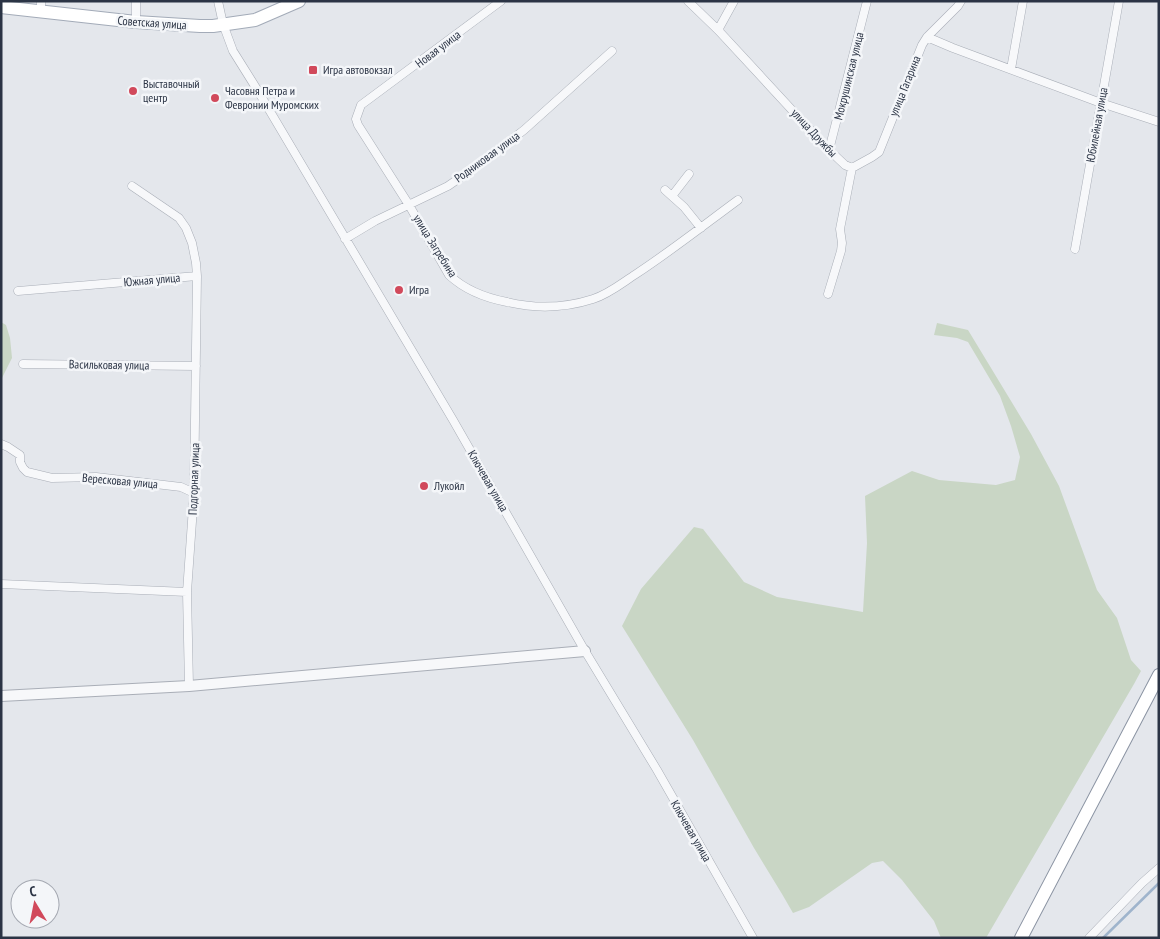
<svg xmlns="http://www.w3.org/2000/svg" width="1160" height="939" font-family="'PT Sans Narrow',sans-serif">
<style>
.green{fill:#c9d6c5}
.lines{fill:none;stroke-linecap:round;stroke-linejoin:round}
.stream{stroke:#9fb4cc;stroke-width:2.5}
.minor-casing{stroke:#a9aeb7;stroke-width:9}
.tertiary-casing{stroke:#a9aeb7;stroke-width:12}
.primary-casing{stroke:#a3abb8;stroke-width:14}
.trunk-casing{stroke:#8b94a3;stroke-width:14}
.minor{stroke:#f7f8fa;stroke-width:8}
.tertiary{stroke:#f7f8fa;stroke-width:10}
.primary{stroke:#fff;stroke-width:12}
.trunk{stroke:#fff;stroke-width:12}
.poi-dot{fill:#d1495b;stroke:#f4f6f9;stroke-width:2}
.labels{text-anchor:middle;stroke-width:5;stroke-linejoin:round;paint-order:stroke}
.street-label{font-size:12px;fill:#2b3445;stroke:#f4f6f9}
.poi-label{font-size:12px;fill:#2b3445;stroke:#f4f6f9;text-anchor:start}
</style>
<rect width="100%" height="100%" fill="#e4e7ec"/>
<!-- green -->
<path class="green" d="M1,322L6,325L10,338L12,358L1,380Z
M937,323L968,330L1031,434L1059,486L1097,590L1117,618L1131,660L1141,671L1134,684L986,938H941L934,921L902,880L883,861L872,863L809,907L793,913L782,894L754,848L693,740L622,626L641,589L694,527L703,529L744,582L777,597L863,612L867,543L865,496L912,471L939,480L996,485L1015,480L1020,457L1011,426L1000,396L968,342L957,338L934,335Z"/>
<g class="lines">
<!-- stream -->
<path class="stream" d="M1103,938L1159,883"/>
<!-- minor casing -->
<g class="minor-casing">
<path id="minor" d="M41,1V12
M218,1L223,24L233,51L258,91L453,420L585,651L657,770L753,938
M501,1L361,105L356,119L358,125L409,205L449,275C465,290 486,298 507,302C536,309 565,308 593,299C609,294 622,283 636,274C671,251 704,225 738,200
M688,1L718,30L829,150L845,165L852,168
M136,22V1
M718,30L734,1
M927,37L953,48L1101,103L1159,122
M1011,69L1023,1
M829,150L867,1
M852,168L872,157L879,152L922,45L927,37L958,6L961,1
M132,186L179,218L186,228L192,243L196,263L197,276L194,493L187,592L189,686
M665,190L684,207L701,228
M672,196L689,174
M345,239L375,221L448,186L474,168L524,130L612,51
M1075,249L1119,1
M18,291L197,276
M828,294L841,251L842,243L840,229L852,168
M23,364L196,366
M1,444L8,447L20,455V462L23,468L27,472L52,478L96,477L181,487L194,493
M1,584L187,592
M1089,938L1142,883L1159,868"/>
</g>
<!-- tertiary casing -->
<g class="tertiary-casing">
<path id="tertiary" d="M1,696L189,686L585,651"/>
</g>
<!-- primary casing -->
<g class="primary-casing">
<path id="primary" d="M1,7L136,22L200,26H213L255,20L299,1"/>
</g>
<!-- trunk casing -->
<g class="trunk-casing">
<path id="trunk" d="M1021,938L1159,675"/>
</g>
<!-- minor -->
<use href="#minor" class="minor"/>
<!-- tertiary -->
<use href="#tertiary" class="tertiary"/>
<!-- primary -->
<use href="#primary" class="primary"/>
<!-- trunk -->
<use href="#trunk" class="trunk"/>
</g>
<!-- markers -->
<g class="poi-dot">
<rect x="308" y="65" width="10" height="10" rx="2.5"/>
<circle cx="133" cy="91" r="5"/>
<circle cx="215" cy="98" r="5"/>
<circle cx="399" cy="290" r="5"/>
<circle cx="424" cy="486" r="5"/>
</g>
<g class="labels">
<!-- street labels -->
<g class="street-label">
<text transform="translate(152 23) rotate(4)" y="4">Советская улица</text>
<text transform="translate(438 49) rotate(-37)" y="4">Новая улица</text>
<text transform="translate(849 76) rotate(-76)" y="4">Мокрушинская улица</text>
<text transform="translate(905 86) rotate(-68)" y="4">улица Гагарина</text>
<text transform="translate(1097 125) rotate(-80)" y="4">Юбилейная улица</text>
<text transform="translate(814 133) rotate(47)" y="4">улица Дружбы</text>
<text transform="translate(487 157) rotate(-36)" y="4">Родниковая улица</text>
<text transform="translate(435 246) rotate(58)" y="4">улица Загребина</text>
<text transform="translate(152 280) rotate(-5)" y="4">Южная улица</text>
<text transform="translate(109 365) rotate(1)" y="4">Васильковая улица</text>
<text transform="translate(194 479) rotate(-88)" y="4">Подгорная улица</text>
<text transform="translate(120 481) rotate(5)" y="4">Вересковая улица</text>
<text transform="translate(488 481) rotate(60)" y="4">Ключевая улица</text>
<text transform="translate(691 831) rotate(60)" y="4">Ключевая улица</text>
</g>
<!-- poi labels -->
<g class="poi-label">
<text x="323" y="74">Игра автовокзал</text>
<text x="143" y="88">Выставочный<tspan x="143" dy="14">центр</tspan></text>
<text x="225" y="95">Часовня Петра и<tspan x="225" dy="14">Февронии Муромских</tspan></text>
<text x="409" y="294">Игра</text>
<text x="434" y="490">Лукойл</text>
</g>
</g>
<!-- border -->
<rect width="1160" height="939" fill="none" stroke="#2b3445" stroke-width="5"/>
<!-- north arrow -->
<g transform="translate(35 904) rotate(350)"><circle r="24" fill="#f4f6f9" stroke="#a4a8b1"/>
<path d="M0-4L9 19L0 12L-9 19Z" fill="#d1495b"/>
<text y="-8" font-size="14" font-weight="bold" text-anchor="middle" fill="#2b3445">С</text>
</g>
</svg>
